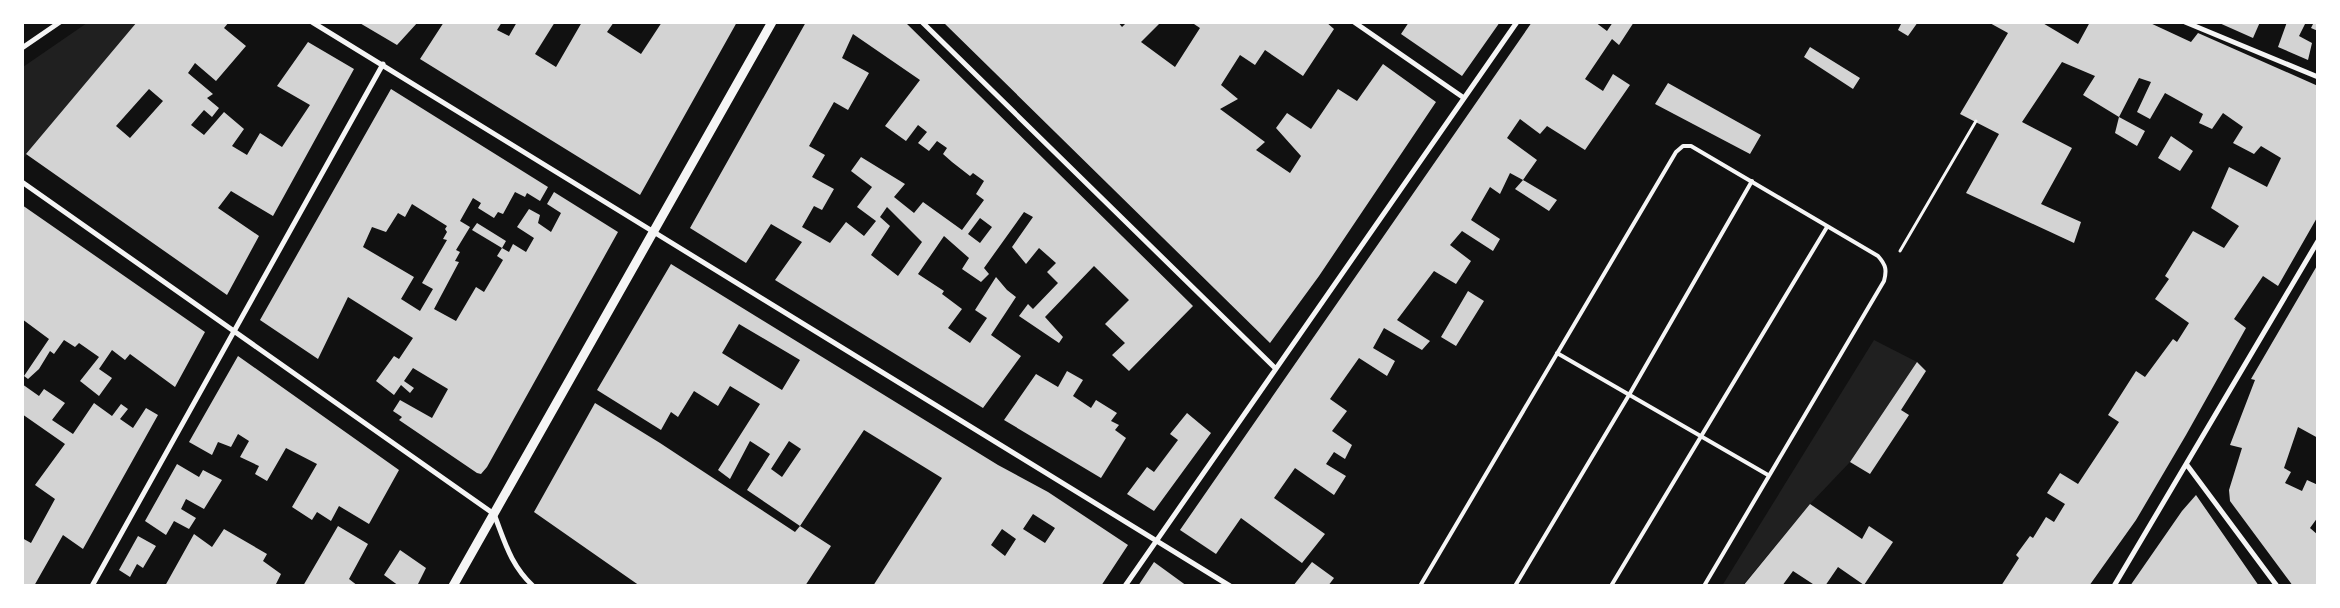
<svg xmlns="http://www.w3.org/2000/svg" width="2340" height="608" font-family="Inter,sans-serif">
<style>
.green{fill:#202020}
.building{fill:#d3d3d3;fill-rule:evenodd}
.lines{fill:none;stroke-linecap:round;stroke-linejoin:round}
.path{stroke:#f5f5f5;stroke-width:3}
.service{stroke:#f5f5f5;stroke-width:4}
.minor{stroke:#f5f5f5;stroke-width:5}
.tertiary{stroke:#f5f5f5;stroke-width:9}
</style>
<rect width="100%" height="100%" fill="#111"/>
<!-- green -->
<path class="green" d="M87,23H137L23,159V67Z
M1874,340L1917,362L1850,462L1810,504L1743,585L1722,586Z"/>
<!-- building -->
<path class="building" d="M137,22H229L224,28L246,46L216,81L195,63L188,73L213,94L207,98L219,108L212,117L204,110L191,125L204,135L224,112L244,129L232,146L247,155L260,133L282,147L310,105L277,86L308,42L354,69L273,216L231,191L218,208L259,236L227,295L26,154ZM149,89L163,101L130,138L116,126Z
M358,22H418L397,45Z
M444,22H502L497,30L509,36L517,22H555L535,54L556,67L582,22H614L607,32L641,54L662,22H737L640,195L420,59Z
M806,22H905L1193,306L1129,371L1112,355L1125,343L1105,324L1129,300L1094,266L1045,317L1063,337L1059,343L1019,316L1028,304L1033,309L1058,283L1047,272L1056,263L1039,248L1026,264L1012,247L1033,217L1024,212L984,268L989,274L981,282L962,269L969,258L944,236L918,274L944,291L942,294L962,309L948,328L970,343L987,318L975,310L996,277L1007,290L1016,297L991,335L1021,356L983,408L775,280L802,242L771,224L746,263L690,228ZM853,34L920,80L885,126L906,141L918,125L927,132L918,143L929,151L937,141L947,148L943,154L952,162L970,176L973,173L984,181L976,194L984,200L962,230L923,202L914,213L894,197L905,184L861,157L851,171L872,187L857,207L876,221L864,236L846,222L830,243L802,227L814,206L822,210L834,189L812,177L825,155L809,146L834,102L848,110L869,73L842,58ZM887,207L922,242L898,276L871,255L890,226L880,217ZM980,218L992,227L980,243L968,234Z
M943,22H1118L1122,27L1127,22H1161L1141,42L1175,67L1200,28L1191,22H1326L1334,29L1303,76L1265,50L1255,65L1240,55L1221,85L1238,99L1220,109L1265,142L1256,150L1290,173L1301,156L1276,128L1287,113L1311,129L1338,89L1357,101L1383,64L1436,102L1319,276L1270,343Z
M1409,22H1500L1462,76L1401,34Z
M1532,22H1595L1607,31L1613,22H1634L1619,45L1612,39L1585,79L1603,91L1613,74L1630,85L1585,150L1547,126L1540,134L1520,119L1507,138L1537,160L1523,180L1510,173L1500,194L1490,187L1471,220L1500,239L1493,251L1462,231L1450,245L1471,261L1456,284L1434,271L1397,320L1430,341L1422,350L1384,328L1373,348L1395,361L1387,376L1359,358L1330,399L1347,411L1332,431L1352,445L1345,459L1334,452L1326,464L1346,476L1334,495L1295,468L1274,498L1325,534L1302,563L1241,518L1216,554L1180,530Z
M1902,22H1918L1908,36L1898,30Z
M1988,22H2041L2078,44L2090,22H2148L2191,42L2198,33L2318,86V216L2278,286L2263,276L2234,319L2246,328L2186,435L2136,520L2089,586H2001L2019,558L2016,555L2030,536L2033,538L2046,517L2054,522L2065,504L2047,493L2060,473L2078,484L2119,422L2108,415L2136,371L2145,377L2173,339L2177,342L2189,323L2155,299L2169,279L2165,276L2193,231L2224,248L2239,226L2211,208L2229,167L2267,187L2281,158L2261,146L2254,154L2233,143L2243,127L2223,113L2212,129L2199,123L2203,114L2165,93L2150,119L2137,112L2151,82L2139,78L2119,117L2083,95L2095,76L2062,62L2022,122L2072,148L2041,204L2081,222L2074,243L1966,193L1999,134L1960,114L2008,33Z
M2217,22H2260L2253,38Z
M2287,22L2305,24L2299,36L2312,43L2308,60L2278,47Z
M2314,22H2318V31L2311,28Z
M1810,47L1860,78L1853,89L1804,57Z
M1668,83L1761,135L1750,154L1655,104Z
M391,89L548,187L540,201L527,193L525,197L515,192L503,214L498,212L494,218L478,208L481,203L473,198L460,221L470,227L456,250L460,252L455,261L459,262L434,309L456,321L476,287L484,292L503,260L497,256L502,248L509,252L513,244L526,252L534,238L517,227L529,209L540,215L538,223L551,232L561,213L547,204L554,192L618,232L487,467L481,474L477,473L399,420L402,417L393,411L400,400L432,418L448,389L413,368L404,381L414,388L410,393L401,385L394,395L376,381L394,356L399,359L413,338L348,297L318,359L260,320ZM412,204L447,226L445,229L447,232L443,239L447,240L422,283L433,289L420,311L401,299L414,277L363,247L372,227L386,232L398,213L405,217Z
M2119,117L2145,131L2137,146L2115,133Z
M2171,136L2193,151L2180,171L2158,158Z
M1523,180L1557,200L1549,211L1515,189Z
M22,205L205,332L175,387L130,354L125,360L112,350L99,369L112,378L99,396L80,381L99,357L79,343L75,347L64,340L54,354L50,351L39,369L28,379L24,376L49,339L22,319Z
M477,223L506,241L502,248L472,230Z
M671,264L998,465L1048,492L1128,545L1101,586H873L942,478L864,430L800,526L747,490L770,454L750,441L730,479L718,470L760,404L730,386L718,406L694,391L678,417L671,412L661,430L597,390ZM739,324L800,360L782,390L722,353ZM789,441L801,449L782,477L771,469ZM1033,514L1055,528L1045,543L1023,529ZM1002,529L1016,539L1005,556L991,545Z
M2318,264V438L2298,427L2284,468L2291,472L2285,483L2302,491L2307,480L2318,485V517L2310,528L2318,535V586H2293L2230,501L2229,490L2242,448L2230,445L2255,380L2251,379Z
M1468,291L1484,301L1456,346L1441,337Z
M238,356L399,470L369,524L339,506L331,521L317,512L312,520L292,507L317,464L286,448L267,481L255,474L259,466L240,457L249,441L238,434L231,447L218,442L212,455L189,442Z
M1917,362L1926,371L1901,410L1909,415L1870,474L1850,462Z
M1067,371L1083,380L1073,396L1091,408L1096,400L1117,413L1111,421L1119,425L1115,430L1126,438L1101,478L1004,420L1036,374L1058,387Z
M22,384L39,396L44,389L65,403L52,420L73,434L94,403L112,416L121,404L128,409L120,419L133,428L146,408L158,415L83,549L63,535L34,586H22V538L31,543L55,499L35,485L65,444L22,414Z
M595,403L660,443L795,532L800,526L831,546L805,586H640L534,512Z
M1187,413L1211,433L1154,511L1127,494L1147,467L1154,472L1178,440L1170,434Z
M177,464L199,477L203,470L222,480L204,509L186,499L181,509L196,518L189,529L174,521L166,535L145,521Z
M2196,495L2259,586H2130L2182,511Z
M1810,504L1862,539L1869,526L1893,542L1864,585L1838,567L1825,586H1816L1793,571L1782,586H1743Z
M338,526L368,544L349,579L358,586H303Z
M224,529L267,554L263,561L281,574L275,586H165L194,534L212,547Z
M138,536L156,546L143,568L137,564L130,577L119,570Z
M400,550L426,568L417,586H399L384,575Z
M1154,562L1187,586H1138Z
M1312,562L1334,578L1328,586H1293Z"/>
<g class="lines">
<!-- path -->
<path class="path" d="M1900,251L1976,121"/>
<!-- service -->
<path class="service" d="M1557,353L1768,475
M1420,586L1676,152L1683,146H1691L1878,256C1886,265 1887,270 1884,281L1704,586
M1515,586L1629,395L1752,181
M1611,586L1827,227"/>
<!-- minor -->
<path class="minor" d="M312,22L1230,586
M922,22L1275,368
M1354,22L1464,98
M2185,22L2318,77
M22,48L60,22
M22,182L494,514C505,542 510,564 533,586
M2187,465L2277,586
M92,586L383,64
M1125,586L1517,22
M2114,586L2318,241"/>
<!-- tertiary -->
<path class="tertiary" d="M453,586L772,22"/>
</g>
<!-- border -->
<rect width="2340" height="608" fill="none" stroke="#ffffff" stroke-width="48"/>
</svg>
